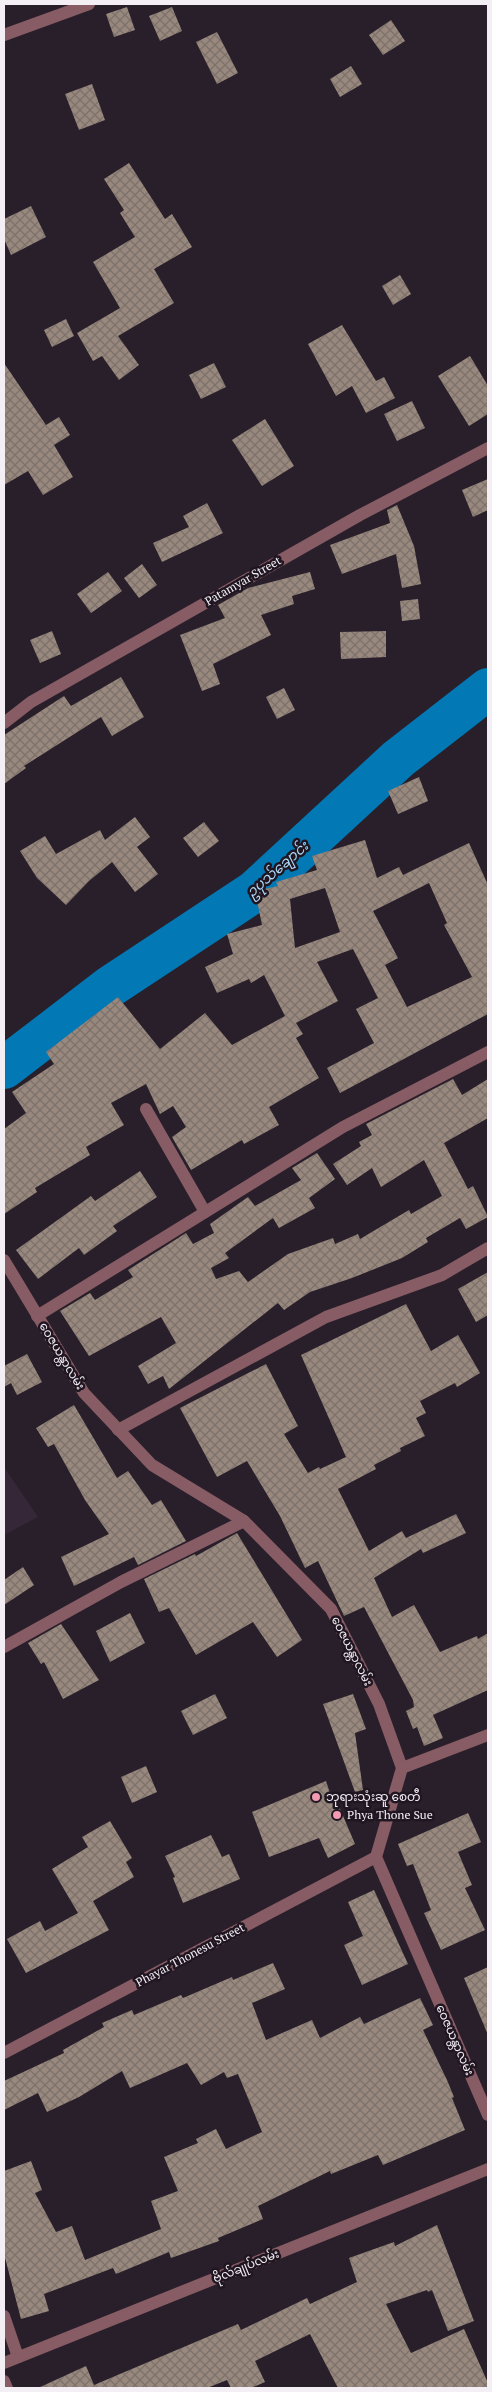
<svg xmlns="http://www.w3.org/2000/svg" width="492" height="2392" viewBox="0 0 492 2392" font-family="'PT Serif','Noto Sans Myanmar',serif">
	<style>
		.built { fill: #352737 }
		.lines { fill: none; stroke-linecap: round; stroke-linejoin: round }
		.river { stroke: #0278b4; stroke-width: 42 }
		.building { fill: url(#building-cross-hatch); fill-rule: evenodd }
		.street { stroke: #875c64; stroke-width: 12 }
		.poi-dot { fill: #f19ab1; stroke: #1f1621; stroke-width: 2 }
		.labels { text-anchor: middle; stroke-width: 5; stroke-linejoin: round; paint-order: stroke }
		.street-label { font-size: 12px; fill: #f4eef5; stroke: #1f1621 }
		.poi-label { font-size: 12px; fill: #f4eef5; stroke: #1f1621; text-anchor: start }
		.water-label { font-size: 14px; font-style: italic; fill: #afdafa; stroke: #1f1621 }
	</style>
	<defs>
		<pattern id="building-cross-hatch" width="8" height="8" patternUnits="userSpaceOnUse" patternTransform="scale(1.25)"><rect width="8" height="8" fill="#98887d"/><path d="M0 0l8 8M0 8l8-8" fill="none" stroke="#7c716b"/></pattern>
	</defs>
	<rect width="100%" height="100%" fill="#291f2a"/>
	<path class="built" d="M4,1467l34,50 -34,18z"/>
	<g class="lines">
		<path class="river" d="M4,1068l107,-82 144,-95 143,-132 90,-70"/>
	</g>
	<g class="building">
		<path d="M127,7l8,23 -21,7 -8,-23z"/>
		<path d="M172,7l10,24 -22,10 -11,-25z"/>
		<path d="M391,20l14,21 -22,14 -14,-20z"/>
		<path d="M217,32l21,41 -21,11 -21,-42z"/>
		<path d="M351,66l11,18 -22,13 -10,-18z"/>
		<path d="M92,84l13,36 -26,10 -14,-36z"/>
		<path d="M129,163l36,56 7,-5 20,33 -38,22 20,34 -56,33 21,29 -20,15 -17,-24 -9,5 -16,-28 43,-25 -27,-46 42,-25 -15,-24 4,-3 -20,-31z"/>
		<path d="M31,206l15,31 -35,18 -7,-16v-20z"/>
		<path d="M400,275l11,19 -18,11 -11,-19z"/>
		<path d="M66,319l8,17 -22,11 -8,-17z"/>
		<path d="M342,325l34,56 8,-4 11,21 -29,15 -14,-27 -16,10 -28,-52z"/>
		<path d="M470,356l18,30v28l-19,12 -31,-50z"/>
		<path d="M4,363l42,62 13,-8 11,18 -16,10 19,32 -30,18 -15,-24 -24,14z"/>
		<path d="M214,363l12,24 -25,12 -12,-24z"/>
		<path d="M412,401l13,27 -28,13 -13,-27z"/>
		<path d="M265,419l29,47 -32,20 -30,-46z"/>
		<path d="M488,479v31l-15,7 -11,-27z"/>
		<path d="M207,503l16,30 -61,29 -9,-19 36,-16 -6,-11z"/>
		<path d="M397,505l17,41 7,38 -19,4 -6,-34 -54,20 -12,-29 60,-22 -3,-13z"/>
		<path d="M142,564l15,21 -18,13 -15,-20z"/>
		<path d="M108,572l14,19 -31,22 -14,-19z"/>
		<path d="M310,572l5,17 -23,7 2,8 -33,11 10,20 -58,29 7,20 -18,7 -22,-56 45,-17 -7,-13 30,-17z"/>
		<path d="M418,599l2,20 -18,2 -2,-20z"/>
		<path d="M52,631l9,23 -21,9 -10,-23z"/>
		<path d="M386,631v26l-45,2 -1,-27z"/>
		<path d="M121,677l23,40 -32,19 -11,-19 -77,49 2,2 -22,16v-49l60,-39 7,10z"/>
		<path d="M284,688l11,22 -18,9 -11,-22z"/>
		<path d="M419,777l9,24 -30,13 -10,-23z"/>
		<path d="M135,817l15,20 -13,10 21,27 -23,18 -23,-30 -23,19 -23,24 -29,-27 -17,-27 25,-15 11,18 44,-24 5,10z"/>
		<path d="M204,822l15,19 -21,16 -15,-19z"/>
		<path d="M365,840l12,38 22,-11 4,8 66,-32 19,42v129l-148,79 -13,-25 47,-25 -18,-34 22,-11 -25,-49 -36,13 21,39 -42,22 7,11 -7,4 23,40 -50,29 10,18 -35,19 -2,-4 -51,30 -19,-33 14,-10 -13,-21 -13,8 -14,-30 -35,19 13,22 -38,22 4,8 -55,33 2,4 -33,22v-85l22,-16 -14,-21 42,-28 -8,-12 72,-55 42,52 45,-36 27,32 53,-29 -21,-41 -13,8 -2,-4 -32,14 -12,-26 28,-13 -6,-20 35,-9 -7,-34 23,-5 -2,-4 41,-12 -5,-14zM429,883l18,40 -3,2 28,52 -65,30 -22,-42 13,-7 -25,-47zM325,888l15,44 -45,16 -5,-49z"/>
		<path d="M453,1079l9,16 26,-16v39l-44,25 24,46 5,-3 15,31 -22,12 -6,-11 -34,20 2,4 -26,16 -50,20 -42,14 -26,18 -6,-7 -109,86 -6,-13 -15,8 -10,-18 38,-23 -15,-26 -72,39 -29,-45 30,-18 5,7 38,-23 -5,-7 58,-37 7,11 21,-11 -4,-9 38,-27 7,9 46,-26 -9,-12 25,-15 18,26 -26,19 6,10 -36,20 -6,-10 -48,35 4,5 -18,10 5,11 23,-8 9,11 40,-28 45,-16 2,6 23,-10 2,5 49,-29 2,4 31,-18 -18,-36 -43,27 -9,-19 -25,17 -14,-21 28,-18 -2,-4 13,-7 -6,-11z"/>
		<path d="M140,1171l17,26 -44,29 4,5 -33,24 -5,-7 -41,31 -22,-29 75,-54 4,5z"/>
		<path d="M488,1272v43l-12,7 -18,-33z"/>
		<path d="M406,1304l25,47 27,-16 22,38 -23,14 -2,-4 -35,18 6,12 -10,5 9,18 -25,12 1,3 -27,14 2,4 -38,20 31,62 33,-20 4,7 50,-24 10,19 -43,20 -2,-4 -47,29 18,39 22,-12 26,47 37,-16 1,3 10,-6v57l-55,25 10,23 -19,8 -7,-19 -4,2 -7,-18 8,-4 -1,-7 -49,-93 -20,9 -26,-55 -13,7 -25,-52 -33,-55 -30,16 -37,-69 86,-44 32,62 -14,8 24,39 11,-6 1,2 26,-12 -45,-102z"/>
		<path d="M27,1354l15,28 -25,13 -6,-12 -7,4v-21z"/>
		<path d="M74,1405l43,73 11,-7 24,34 9,-5 25,41 -48,24 -4,-8 -60,29 -13,-29 48,-23 -24,-34 -31,-56 -6,3 -12,-19z"/>
		<path d="M237,1533l65,107 -25,17 -24,-35 -57,33 -27,-47 -10,4 -15,-33 51,-25 1,2z"/>
		<path d="M23,1567l11,18 -30,20v-25z"/>
		<path d="M130,1613l15,30 -35,19 -14,-31z"/>
		<path d="M61,1624l38,56 -36,19 -19,-37 -3,2 -13,-21z"/>
		<path d="M215,1694l12,24 -34,17 -12,-24z"/>
		<path d="M353,1694l13,35 -11,4 8,57 -8,2 -32,-88z"/>
		<path d="M146,1766l11,26 -25,11 -11,-26z"/>
		<path d="M326,1781l8,24 4,-1 17,40 -27,14 -9,-20 -50,19 -17,-45z"/>
		<path d="M468,1813l13,29 -23,10 14,33 -7,3 20,42 -44,20 -17,-37 7,-3 -18,-46 -6,2 -9,-22z"/>
		<path d="M110,1821l22,37 -6,4 8,15 -41,24 16,29 -83,43 -19,-34 33,-18 5,10 33,-18 -26,-44 36,-22 -6,-10z"/>
		<path d="M211,1835l11,22 7,-3 11,25 -57,24 -10,-25 2,-1 -10,-21z"/>
		<path d="M374,1890l34,74 -46,21 -18,-40 19,-9 -15,-34z"/>
		<path d="M273,1963l12,26 -33,14 14,37 46,-20 8,18 40,-21 4,7 56,-26 13,27 -10,5 24,50 7,17 -2,1 13,32 -82,35 -5,-10 -47,19 -1,-3 -72,35 5,13 -45,19 1,3 -48,17 -2,-6 -53,22 -3,-6 -69,26 5,17 -28,8 -17,-65v-83l27,-10 11,29 -7,3 21,39 16,-6 13,34 76,-31 -10,-28 27,-10 -14,-34 34,-14 -2,-4 20,-10 10,20 36,-17 -24,-58 -11,4 -3,-6 -23,13 -14,-22 -57,25 -8,-17 -43,26 -32,15 -9,-19 -34,17v-29l60,-28 -1,-3 41,-23 -2,-4 30,-13 2,5 47,-20 2,3 49,-21 1,3z"/>
		<path d="M488,1967v68l-24,-57z"/>
		<path d="M437,2225l37,96 -26,10 -16,-41 -4,2 -1,-2 -41,14 25,49 53,-24 24,54v5h-150l-28,-54 -55,27 10,21 -14,6h-20l-4,-8 -20,8h-169l48,-22 8,19 144,-61 3,6 66,-32 3,6 47,-22 -8,-24 45,-16 1,4z"/>
	</g>
	<g class="lines">
		<g class="street">
			<path d="M4,35l85,-31"/>
			<path d="M4,723l27,-21 329,-187 128,-67"/>
			<path d="M146,1109l59,103"/>
			<path d="M4,1260l80,133 68,72 92,56 87,88 48,95 23,64 -26,89 112,258"/>
			<path d="M37,1316l306,-189 145,-75"/>
			<path d="M118,1430l208,-113 116,-42 46,-27"/>
			<path d="M4,1647l117,-65 123,-61"/>
			<path d="M402,1768l86,-33"/>
			<path d="M4,2053l372,-196"/>
			<path d="M4,2316l14,41"/>
			<path d="M4,2363l484,-194"/>
			<path d="M4,2381l3,7"/>
		</g>
	</g>
	<g class="poi-dot">
		<circle cx="316" cy="1797" r="5"/>
		<circle cx="337" cy="1815" r="5"/>
	</g>
	<g class="labels">
		<g class="street-label">
			<text transform="translate(243 581) rotate(-30)" y="4">Patamyar Street</text>
			<text transform="translate(62 1356) rotate(59)" y="4">ဝေဇယန္တာလမ်း</text>
			<text transform="translate(352 1651) rotate(63)" y="4">ဝေဇယန္တာလမ်း</text>
			<text transform="translate(190 1955) rotate(-28)" y="4">Phayar Thonesu Street</text>
			<text transform="translate(455 2040) rotate(66)" y="4">ဝေဇယန္တာလမ်း</text>
			<text transform="translate(246 2266) rotate(-22)" y="4">ဗိုလ်ချုပ်လမ်း</text>
		</g>
		<g class="poi-label">
			<text x="326" y="1801">ဘုရားသုံးဆူ စေတီ</text>
			<text x="347" y="1819">Phya Thone Sue</text>
		</g>
		<g class="water-label">
			<text transform="translate(277 869) rotate(-41)" y="5">ဥပုသ်ချောင်း</text>
		</g>
	</g>
	<rect width="492" height="2392" fill="none" stroke="#f4eef5" stroke-width="10"/>
</svg>
